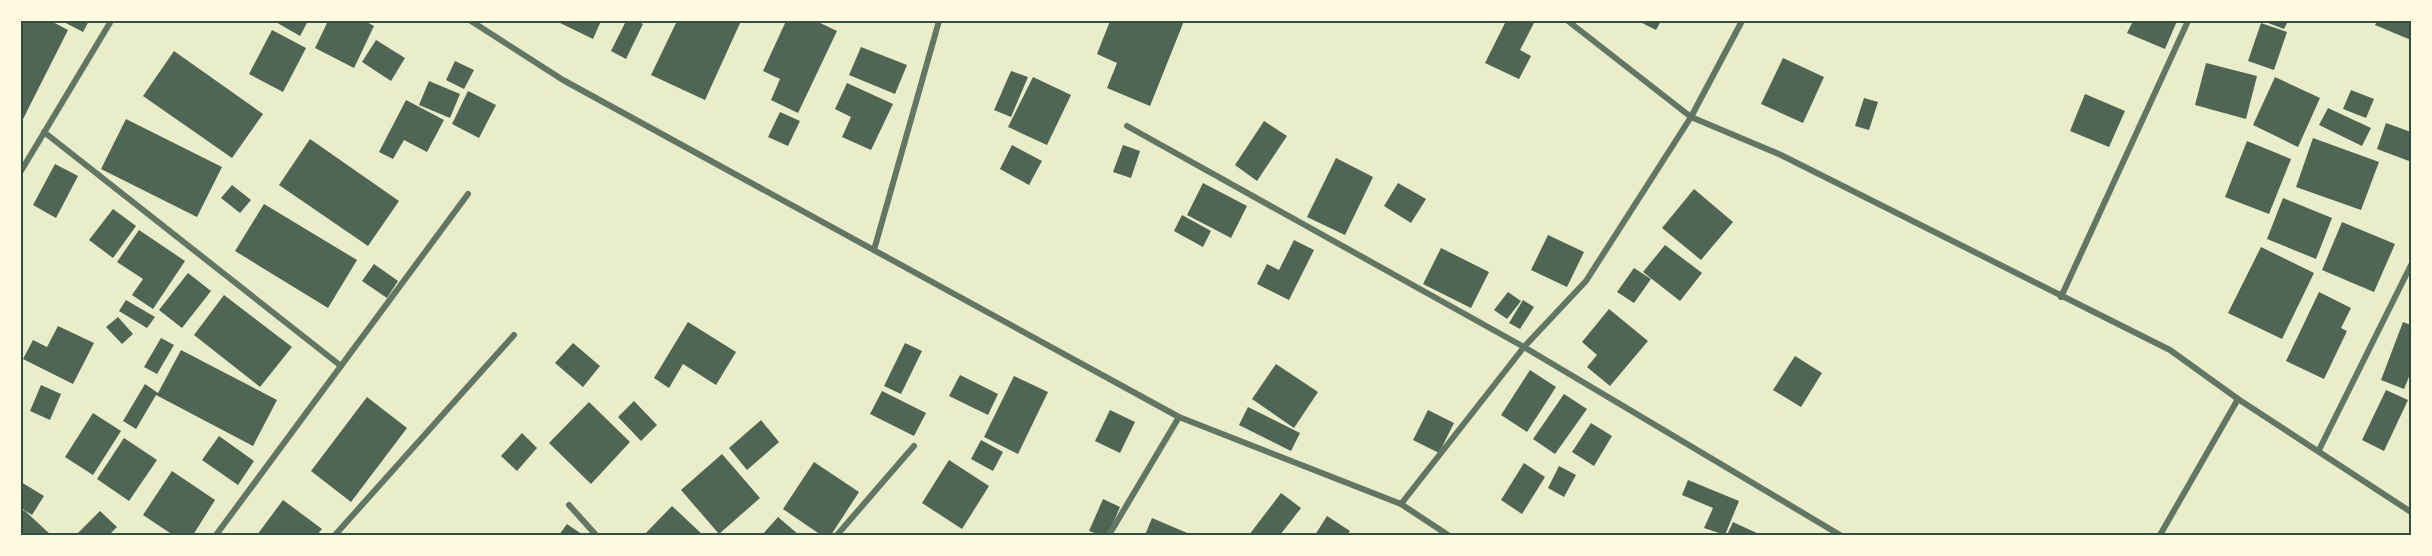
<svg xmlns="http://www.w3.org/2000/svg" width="2432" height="556" viewBox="0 0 2432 556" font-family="'IBM Plex Sans',sans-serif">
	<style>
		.building { fill: #4f6655 }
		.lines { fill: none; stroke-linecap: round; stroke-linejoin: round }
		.minor { stroke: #617663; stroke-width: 6 }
		.neatline { fill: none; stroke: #344e41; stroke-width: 2 }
	</style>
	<rect width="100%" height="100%" fill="#e9edc9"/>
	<g class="building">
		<path d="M21,21h30l17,9 -47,93z"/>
		<path d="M62,21h27l-6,11z"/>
		<path d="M274,21h34l-8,15z"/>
		<path d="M328,21h37l9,5 -20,42 -39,-20z"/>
		<path d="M556,21h45l-8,18z"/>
		<path d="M626,21h11l6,3 -17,35 -15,-8z"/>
		<path d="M677,21h64l-36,79 -54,-25z"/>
		<path d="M786,21h30l21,10 -39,82 -27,-13 9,-21 -17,-8z"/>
		<path d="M1110,21h74l-34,85 -43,-18 10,-25 -20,-9z"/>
		<path d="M1506,21h29l-15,29 11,6 -12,23 -34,-16z"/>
		<path d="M1638,21h23l-5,9z"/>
		<path d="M2133,21h44l-12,28 -38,-16z"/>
		<path d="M2263,21h25l-4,8z"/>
		<path d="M2377,21h34v19l-36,-15z"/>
		<path d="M2261,23l26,9 -13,38 -26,-9z"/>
		<path d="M272,30l34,18 -23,44 -34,-18z"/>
		<path d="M376,40l29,18 -14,23 -29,-19z"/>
		<path d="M861,47l46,18 -12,29 -46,-19z"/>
		<path d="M174,51l89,63 -31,44 -89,-62z"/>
		<path d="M1783,58l41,19 -21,46 -42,-19z"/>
		<path d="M455,61l19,9 -10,19 -18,-9z"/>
		<path d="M2206,63l51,13 -11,43 -51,-14z"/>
		<path d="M1011,71l17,6 -17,40 -17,-7z"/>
		<path d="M1033,77l38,18 -24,50 -39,-18z"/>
		<path d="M2275,77l45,21 -22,49 -45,-22z"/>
		<path d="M429,81l31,13 -10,24 -31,-13z"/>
		<path d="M847,83l46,21 -22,46 -29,-13 9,-20 -16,-8z"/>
		<path d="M2351,90l23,9 -8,19 -23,-9z"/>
		<path d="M468,91l28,14 -17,33 -27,-14z"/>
		<path d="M2085,94l40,17 -16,36 -39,-16z"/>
		<path d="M1864,98l14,4 -9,28 -14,-4z"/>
		<path d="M406,100l38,20 -17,32 -23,-12 -11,19 -14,-7z"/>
		<path d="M2328,108l43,20 -9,18 -43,-21z"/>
		<path d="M780,112l20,9 -12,25 -20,-9z"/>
		<path d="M126,119l96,48 -25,50 -96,-48z"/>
		<path d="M1264,121l23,15 -30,45 -22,-16z"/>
		<path d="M2386,123l25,9 -2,29 -32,-12z"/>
		<path d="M2313,138l66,24 -18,48 -65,-23z"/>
		<path d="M310,139l89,62 -31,45 -89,-61z"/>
		<path d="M2247,141l44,18 -22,55 -44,-17z"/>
		<path d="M1012,145l30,16 -13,24 -29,-16z"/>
		<path d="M1123,145l17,6 -9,27 -18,-6z"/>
		<path d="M1336,158l37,19 -28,58 -38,-18z"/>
		<path d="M55,164l23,12 -22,42 -23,-13z"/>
		<path d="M1203,183l44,23 -16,32 -44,-23z"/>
		<path d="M1398,183l28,16 -15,24 -27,-17z"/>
		<path d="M232,185l19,15 -11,13 -19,-15z"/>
		<path d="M1694,189l39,33 -32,38 -39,-32z"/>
		<path d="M2283,198l49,20 -16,41 -49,-20z"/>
		<path d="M264,204l93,56 -29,48 -93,-57z"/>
		<path d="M113,209l23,17 -23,32 -24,-18z"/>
		<path d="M1182,215l29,16 -8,16 -29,-16z"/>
		<path d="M2342,222l53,22 -21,48 -52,-22z"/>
		<path d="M139,230l46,31 -32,48 -21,-14 11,-16 -26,-17z"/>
		<path d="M1548,235l36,17 -17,35 -36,-17z"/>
		<path d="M1294,240l20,10 -25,50 -32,-16 10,-20 12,6z"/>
		<path d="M1665,245l37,28 -22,28 -37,-29z"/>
		<path d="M2261,247l53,26 -32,66 -54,-26z"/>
		<path d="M1441,248l48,24 -18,36 -48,-24z"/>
		<path d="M374,264l24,17 -11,17 -25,-17z"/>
		<path d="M1634,268l17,11 -17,24 -17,-11z"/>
		<path d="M188,273l23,18 -29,37 -23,-18z"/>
		<path d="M1508,292l13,9 -14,18 -13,-9z"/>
		<path d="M2319,292l32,16 -10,20 6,3 -23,48 -38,-18z"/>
		<path d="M224,295l68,52 -32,40 -66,-52z"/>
		<path d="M126,300l29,17 -8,11 -28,-17z"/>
		<path d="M1523,300l11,7 -14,22 -11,-6z"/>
		<path d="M1609,309l39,32 -38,45 -23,-19 10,-12 -15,-13z"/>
		<path d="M118,317l15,17 -11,10 -16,-17z"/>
		<path d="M688,322l48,30 -20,33 -33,-21 -14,24 -15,-10z"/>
		<path d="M2403,322l8,3v47l-7,17 -23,-9z"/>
		<path d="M58,326l36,17 -21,41 -50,-25 10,-19 14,7z"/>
		<path d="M161,338l13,7 -17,29 -13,-7z"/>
		<path d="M573,343l27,23 -17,21 -28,-24z"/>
		<path d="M905,343l17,8 -21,43 -17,-8z"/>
		<path d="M181,350l96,50 -24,46 -97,-51 -20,34 -13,-8 22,-37 13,9z"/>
		<path d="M1795,356l27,17 -21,34 -28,-17z"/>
		<path d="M1276,364l42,28 -24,36 -42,-29z"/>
		<path d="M1530,370l26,17 -29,45 -26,-17z"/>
		<path d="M960,375l38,19 -10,21 -39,-19z"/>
		<path d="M1014,376l34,16 -30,62 -34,-17z"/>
		<path d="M41,385l20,9 -11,26 -20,-9z"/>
		<path d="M2386,390l22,10 -24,51 -22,-11z"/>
		<path d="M882,391l44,22 -12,23 -44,-22z"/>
		<path d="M1564,394l23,15 -32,45 -22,-15z"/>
		<path d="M367,397l40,31 -56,74 -40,-31z"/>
		<path d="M634,401l23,24 -16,16 -23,-24z"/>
		<path d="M589,402l41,40 -39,42 -42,-41z"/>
		<path d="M1248,407l52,26 -9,18 -52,-26z"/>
		<path d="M1110,410l25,12 -15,31 -25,-12z"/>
		<path d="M1428,410l26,13 -15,30 -26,-13z"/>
		<path d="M93,413l28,18 -28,44 -28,-18z"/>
		<path d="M761,420l18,22 -32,28 -18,-22z"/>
		<path d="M1591,423l21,13 -18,30 -22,-14z"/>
		<path d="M522,433l15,15 -20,23 -16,-15z"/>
		<path d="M219,436l35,25 -16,24 -36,-25z"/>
		<path d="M124,438l33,22 -28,41 -32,-22z"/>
		<path d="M981,440l22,12 -10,19 -22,-12z"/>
		<path d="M722,454l38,44 -41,36 -38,-44z"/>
		<path d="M949,460l40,26 -27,43 -40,-26z"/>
		<path d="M814,462l45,30 -28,43h-10l-38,-26z"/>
		<path d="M1524,463l21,14 -23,37 -21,-14z"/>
		<path d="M1559,466l17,9 -12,22 -16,-9z"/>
		<path d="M172,471l43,29 -22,35h-20l-30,-20z"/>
		<path d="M1688,480l51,21 -14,34 -21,-7 9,-20 -31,-13z"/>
		<path d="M21,482l23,14 -12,19 -11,-7z"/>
		<path d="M1281,493l20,15 -21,27h-31z"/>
		<path d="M1103,499l17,8 -12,28h-8l-11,-4z"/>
		<path d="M283,500l39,29 -5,6h-60z"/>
		<path d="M672,506l31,29h-59z"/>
		<path d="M24,510l27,25h-30v-21z"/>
		<path d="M100,511l17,16 -8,8h-33z"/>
		<path d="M1327,516l23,15 -3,4h-32z"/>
		<path d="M778,517l21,18h-37z"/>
		<path d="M1152,518l40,17h-47z"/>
		<path d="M1733,522l28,13h-34z"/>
		<path d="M567,524l16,11h-24z"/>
	</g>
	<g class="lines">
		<g class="minor">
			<path d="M471,21l92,59 616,337 222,87 47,31"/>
			<path d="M1568,21l123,96 90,38 389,195 68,49 173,113"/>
			<path d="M1127,126l397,221 316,188"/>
			<path d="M44,132l297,234"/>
			<path d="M21,171l90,-150"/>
			<path d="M874,250l65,-229"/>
			<path d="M2061,297l127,-276"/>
			<path d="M2319,450l92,-185"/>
			<path d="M1401,504l123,-157 62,-66 105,-164 51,-96"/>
			<path d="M569,505l27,30"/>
			<path d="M216,535l252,-341"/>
			<path d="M335,535l179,-200"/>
			<path d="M837,535l77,-89"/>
			<path d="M1109,535l70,-118"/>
			<path d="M2160,535l78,-136"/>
		</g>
	</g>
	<rect width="2432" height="556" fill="none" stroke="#fefae0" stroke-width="45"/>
	<rect x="22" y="22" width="2388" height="512" class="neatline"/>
</svg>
